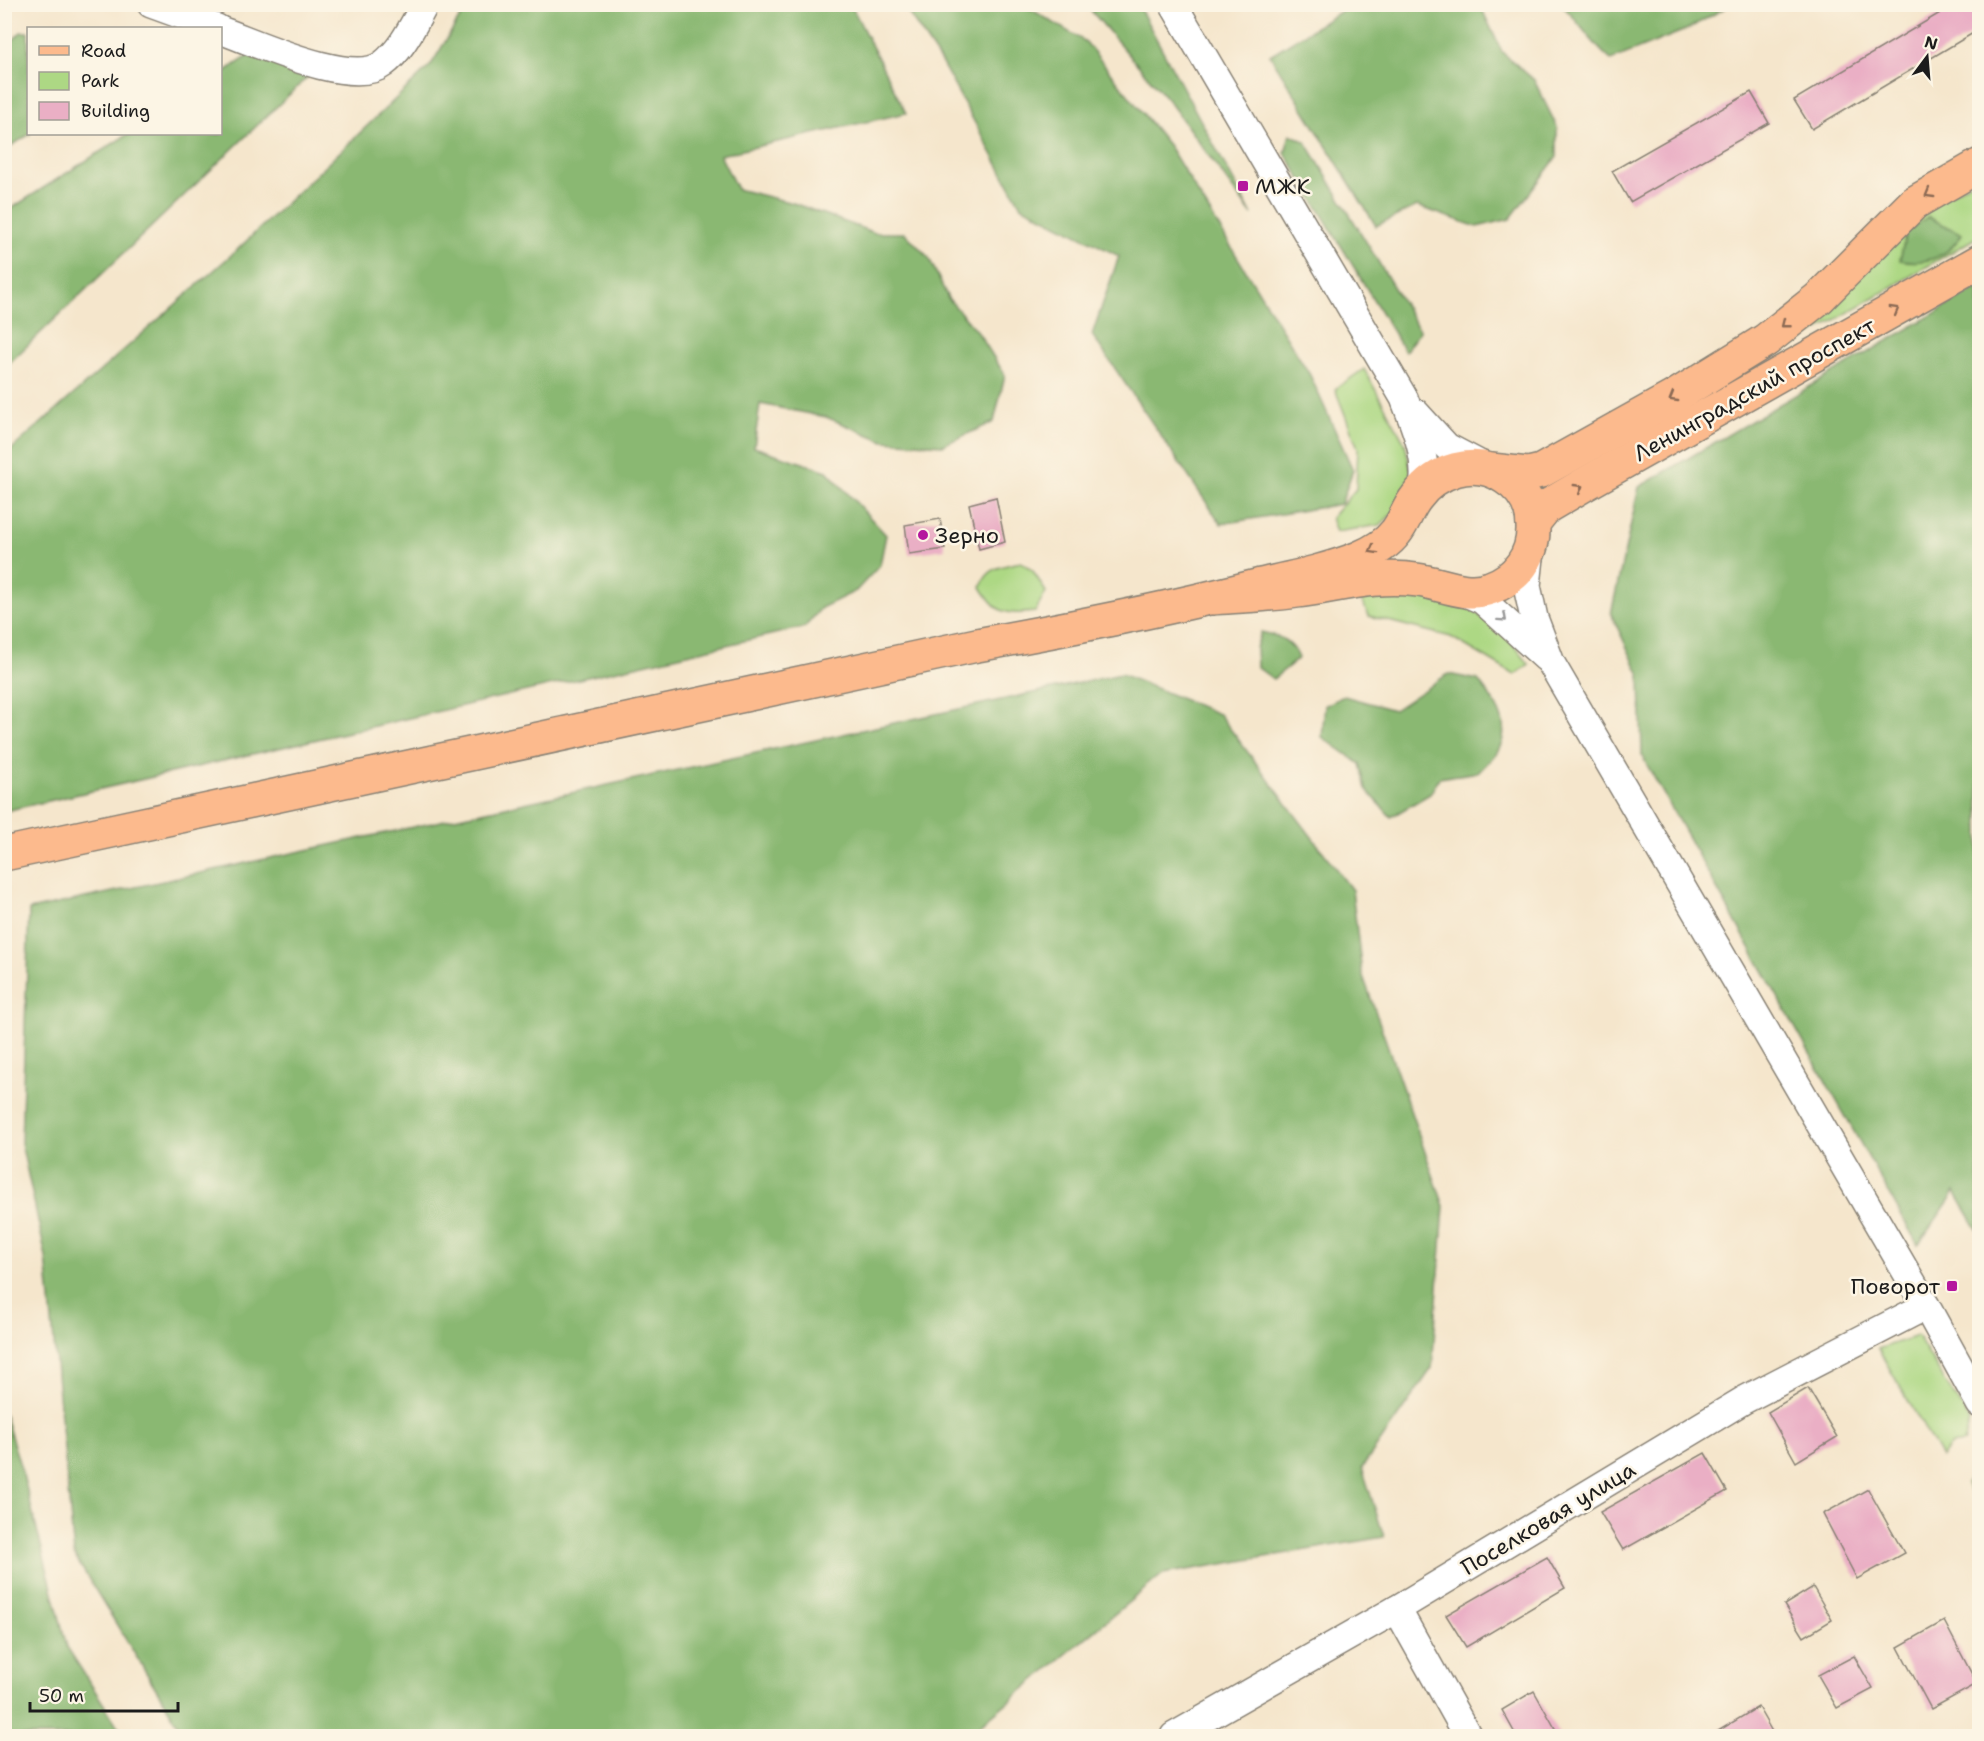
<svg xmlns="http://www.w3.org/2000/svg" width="1984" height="1741" viewBox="0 0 1984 1741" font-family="'Shantell Sans',sans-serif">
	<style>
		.green { fill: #add884; stroke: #647a50; stroke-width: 1.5 }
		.forest { fill: #8ab872; stroke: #536a47; stroke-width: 1.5 }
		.building { fill: #eaafc5 }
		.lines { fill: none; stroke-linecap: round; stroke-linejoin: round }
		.minor-casing { stroke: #888174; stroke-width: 30 }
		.major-casing { stroke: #888174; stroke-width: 36 }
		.minor { stroke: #fff; stroke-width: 27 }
		.major { stroke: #fcba8d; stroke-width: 33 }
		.oneway { stroke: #8c6b54 }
		.oneway2 { stroke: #999 }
		.poi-dot { fill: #b5179e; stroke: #fcf5e5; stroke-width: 2 }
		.labels { text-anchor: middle; stroke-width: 5; stroke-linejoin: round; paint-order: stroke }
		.poi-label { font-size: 22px; fill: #1c1c1c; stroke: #fcf5e5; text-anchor: start }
		.street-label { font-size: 22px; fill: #1c1c1c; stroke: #fcf5e5 }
	</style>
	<rect width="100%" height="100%" fill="#fcf5e5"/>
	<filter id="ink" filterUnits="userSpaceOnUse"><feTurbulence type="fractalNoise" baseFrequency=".0167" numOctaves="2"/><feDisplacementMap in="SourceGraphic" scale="12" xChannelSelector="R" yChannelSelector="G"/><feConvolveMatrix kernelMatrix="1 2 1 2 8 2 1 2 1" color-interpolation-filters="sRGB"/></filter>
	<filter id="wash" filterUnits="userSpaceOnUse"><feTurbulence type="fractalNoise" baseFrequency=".008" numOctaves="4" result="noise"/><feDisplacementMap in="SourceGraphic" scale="24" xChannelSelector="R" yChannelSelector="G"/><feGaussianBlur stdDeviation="1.35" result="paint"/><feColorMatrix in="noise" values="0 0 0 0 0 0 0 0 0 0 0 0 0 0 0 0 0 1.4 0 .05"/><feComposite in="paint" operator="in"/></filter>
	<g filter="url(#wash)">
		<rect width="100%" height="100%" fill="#f5e6cc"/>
		<g class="green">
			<path d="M1979,177v59l-224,131 158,-151z"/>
			<path d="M1364,369l41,74 7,33 -9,28 -23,21 -44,7 -5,-14 25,-29 2,-41 -23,-59z"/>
			<path d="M1021,562l12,9 13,21 -11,20c-30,3 -38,2 -54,-25 6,-20 22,-21 40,-25z"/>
			<path d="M1389,589l74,15 40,27 26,33 -14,11 -64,-38 -82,-21 -10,-20z"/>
			<path d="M1917,1336l53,85 -6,22 -14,2 -9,12 -63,-108z"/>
			<path d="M1979,1453v55l-13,-24z"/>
		</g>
		<g class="forest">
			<path d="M468,4l383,1 55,108 -186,42 17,34 56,14 82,30h30l24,25 19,40 31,36 26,41 -11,47 -51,23 -59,-4 -58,-24 -66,-13 -6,43 73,24 59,64 -6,30 -24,26 -35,17 -16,19 -800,184v-356l233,-206 193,-184z"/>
			<path d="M1353,4l127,1 22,47 32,28 23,47v30l-47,62 -33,8 -60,-21 -41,20 -106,-171z"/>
			<path d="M903,5h121l62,37 83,104 141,229 43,95 -12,34 -120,20 -129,-189 27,-79 -98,-50 -80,-144z"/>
			<path d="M1086,5h52l114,210 -84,-115z"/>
			<path d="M1562,5h168l-42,24 -77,31c-20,-17 -31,-37 -49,-55z"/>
			<path d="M21,32h7l2,102 -25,16v-102z"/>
			<path d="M259,49l56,21 -310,297 -1,-154 124,-79h92l1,-60z"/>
			<path d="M1290,134l16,8 114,189 -15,21 -120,-199z"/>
			<path d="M1928,217l34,17c-14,23 -36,31 -62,26l6,-28z"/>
			<path d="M1979,287v945l-24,-40 -37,53 -276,-489 -2,-81 -29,-61 28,-127z"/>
			<path d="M1261,632c19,4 30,8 38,26l-26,21 -16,-12 -1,-19z"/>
			<path d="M1121,674l98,40 133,176 10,83 82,233 -12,162 -70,100 22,69 -221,37 -196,162h-782l-111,-181 -28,-298 -25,-114 8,-233z"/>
			<path d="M1448,674l30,6c14,18 34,42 22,67 -4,9 -14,17 -21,25l-40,6 -9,16 -39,23 -25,-28 -6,-25 -38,-27 3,-32 19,-9 50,14z"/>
			<path d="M4,1413l19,62 44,172 57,89h-119z"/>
		</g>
		<g id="blocks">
			<g class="building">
				<path d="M1955,4h25v25l-168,100 -18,-29z"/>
				<path d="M1751,92l18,31 -139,79 -18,-31z"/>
				<path d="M996,497l9,45 -26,7 -10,-45z"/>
				<path d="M940,519l5,30 -36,5 -4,-29z"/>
				<path d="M1808,1388l29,49 -41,25 -28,-50z"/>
				<path d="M1705,1453l22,38 -104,59 -23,-38z"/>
				<path d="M1868,1489l36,64 -47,26 -34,-65z"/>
				<path d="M1547,1557l18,31 -99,59 -20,-32z"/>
				<path d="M1813,1587l19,33 -28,17 -20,-32z"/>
				<path d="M1944,1621l33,63 -46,25 -33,-62z"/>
				<path d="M1854,1656l19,33 -36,19 -19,-33z"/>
				<path d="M1534,1691l26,46h-43l-15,-27z"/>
				<path d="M1758,1707l17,30h-67z"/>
			</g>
		</g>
	</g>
	<g filter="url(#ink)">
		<use href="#blocks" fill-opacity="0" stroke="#888174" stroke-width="1.5"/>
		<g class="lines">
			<defs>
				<g id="minor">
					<path d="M151,4l66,24"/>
					<path d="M1173,4l231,394c12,32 24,58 19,92"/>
					<path d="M220,30c35,12 132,58 163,34 19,-14 30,-39 42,-60"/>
					<path d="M1416,413l31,34 42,22"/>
					<path d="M1531,548l-4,38 7,32 17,45 375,643 54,98"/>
					<path d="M1456,589l26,11 64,58"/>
					<path d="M1397,1609l71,127"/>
					<path d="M1174,1736l223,-127 347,-209 182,-94"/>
				</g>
				<g id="major">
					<path d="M1491,470l37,4 13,-3 133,-74 92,-57 53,-42 95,-95 66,-38"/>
					<path d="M1533,523l13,-16 39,-23 395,-223"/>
					<path d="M4,854l973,-209c94,-17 188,-35 280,-59 34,-8 70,-15 102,-28 14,-6 28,-14 37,-26 8,-10 12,-24 20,-34 20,-28 58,-41 88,-21 18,11 29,29 29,50 1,28 -16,52 -43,61 -25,9 -49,-5 -73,-8 -42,-6 -79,6 -120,11 -28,4 -57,5 -85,7"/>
				</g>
			</defs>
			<use href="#minor" class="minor-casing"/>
			<use href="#major" class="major-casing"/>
			<use href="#minor" class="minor"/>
			<use href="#major" class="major"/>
		</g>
		<defs><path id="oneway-chevron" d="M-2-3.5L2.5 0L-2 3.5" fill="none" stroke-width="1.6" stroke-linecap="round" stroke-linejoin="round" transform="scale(1.5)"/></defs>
		<g class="oneway">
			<use href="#oneway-chevron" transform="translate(1929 194) rotate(150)"/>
			<use href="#oneway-chevron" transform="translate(1895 310) rotate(-30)"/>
			<use href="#oneway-chevron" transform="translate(1785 324) rotate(142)"/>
			<use href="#oneway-chevron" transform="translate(1673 398) rotate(150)"/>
			<use href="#oneway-chevron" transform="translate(1579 488) rotate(-31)"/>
			<use href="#oneway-chevron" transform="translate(1373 550) rotate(151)"/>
		</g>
		<use class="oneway2" href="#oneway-chevron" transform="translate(1503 618) rotate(42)"/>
	</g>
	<g class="poi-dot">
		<rect x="1237" y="180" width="12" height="12" rx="3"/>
		<circle cx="923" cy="535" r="6"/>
		<rect x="1946" y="1280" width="12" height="12" rx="3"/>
	</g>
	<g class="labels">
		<g class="poi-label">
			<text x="1255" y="194">МЖК</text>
			<text x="935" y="543">Зерно</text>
			<text x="1940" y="1294" text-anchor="end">Поворот</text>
		</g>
		<g class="street-label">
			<text transform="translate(1754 389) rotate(-29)" y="8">Ленинградский проспект</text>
			<text transform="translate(1548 1518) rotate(-31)" y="8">Поселковая улица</text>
		</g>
	</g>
	<rect width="1984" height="1741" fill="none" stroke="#fcf5e5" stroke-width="24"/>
	<rect x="27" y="27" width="195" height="108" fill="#fcf5e5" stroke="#a29e95" stroke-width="1.5"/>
	<rect x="39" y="46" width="30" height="9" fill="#fcba8d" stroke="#a29e95" stroke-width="1.5"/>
	<text x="81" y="57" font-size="18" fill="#1c1c1c">Road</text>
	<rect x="39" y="72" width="30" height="18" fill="#add884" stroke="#a29e95" stroke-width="1.5"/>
	<text x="81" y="87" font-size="18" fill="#1c1c1c">Park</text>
	<rect x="39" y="102" width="30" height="18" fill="#eaafc5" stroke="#a29e95" stroke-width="1.5"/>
	<text x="81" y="117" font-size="18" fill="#1c1c1c">Building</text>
	<g transform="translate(1927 57) rotate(16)" stroke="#fcf5e5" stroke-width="4.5" paint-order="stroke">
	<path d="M0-4.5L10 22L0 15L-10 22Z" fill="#1c1c1c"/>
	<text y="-9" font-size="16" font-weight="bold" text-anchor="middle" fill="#1c1c1c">N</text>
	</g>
	<path d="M30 1702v9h148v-9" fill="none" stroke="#1c1c1c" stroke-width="3"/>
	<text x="39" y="1702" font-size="18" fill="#1c1c1c" stroke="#fcf5e5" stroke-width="4.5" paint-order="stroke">50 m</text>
</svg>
